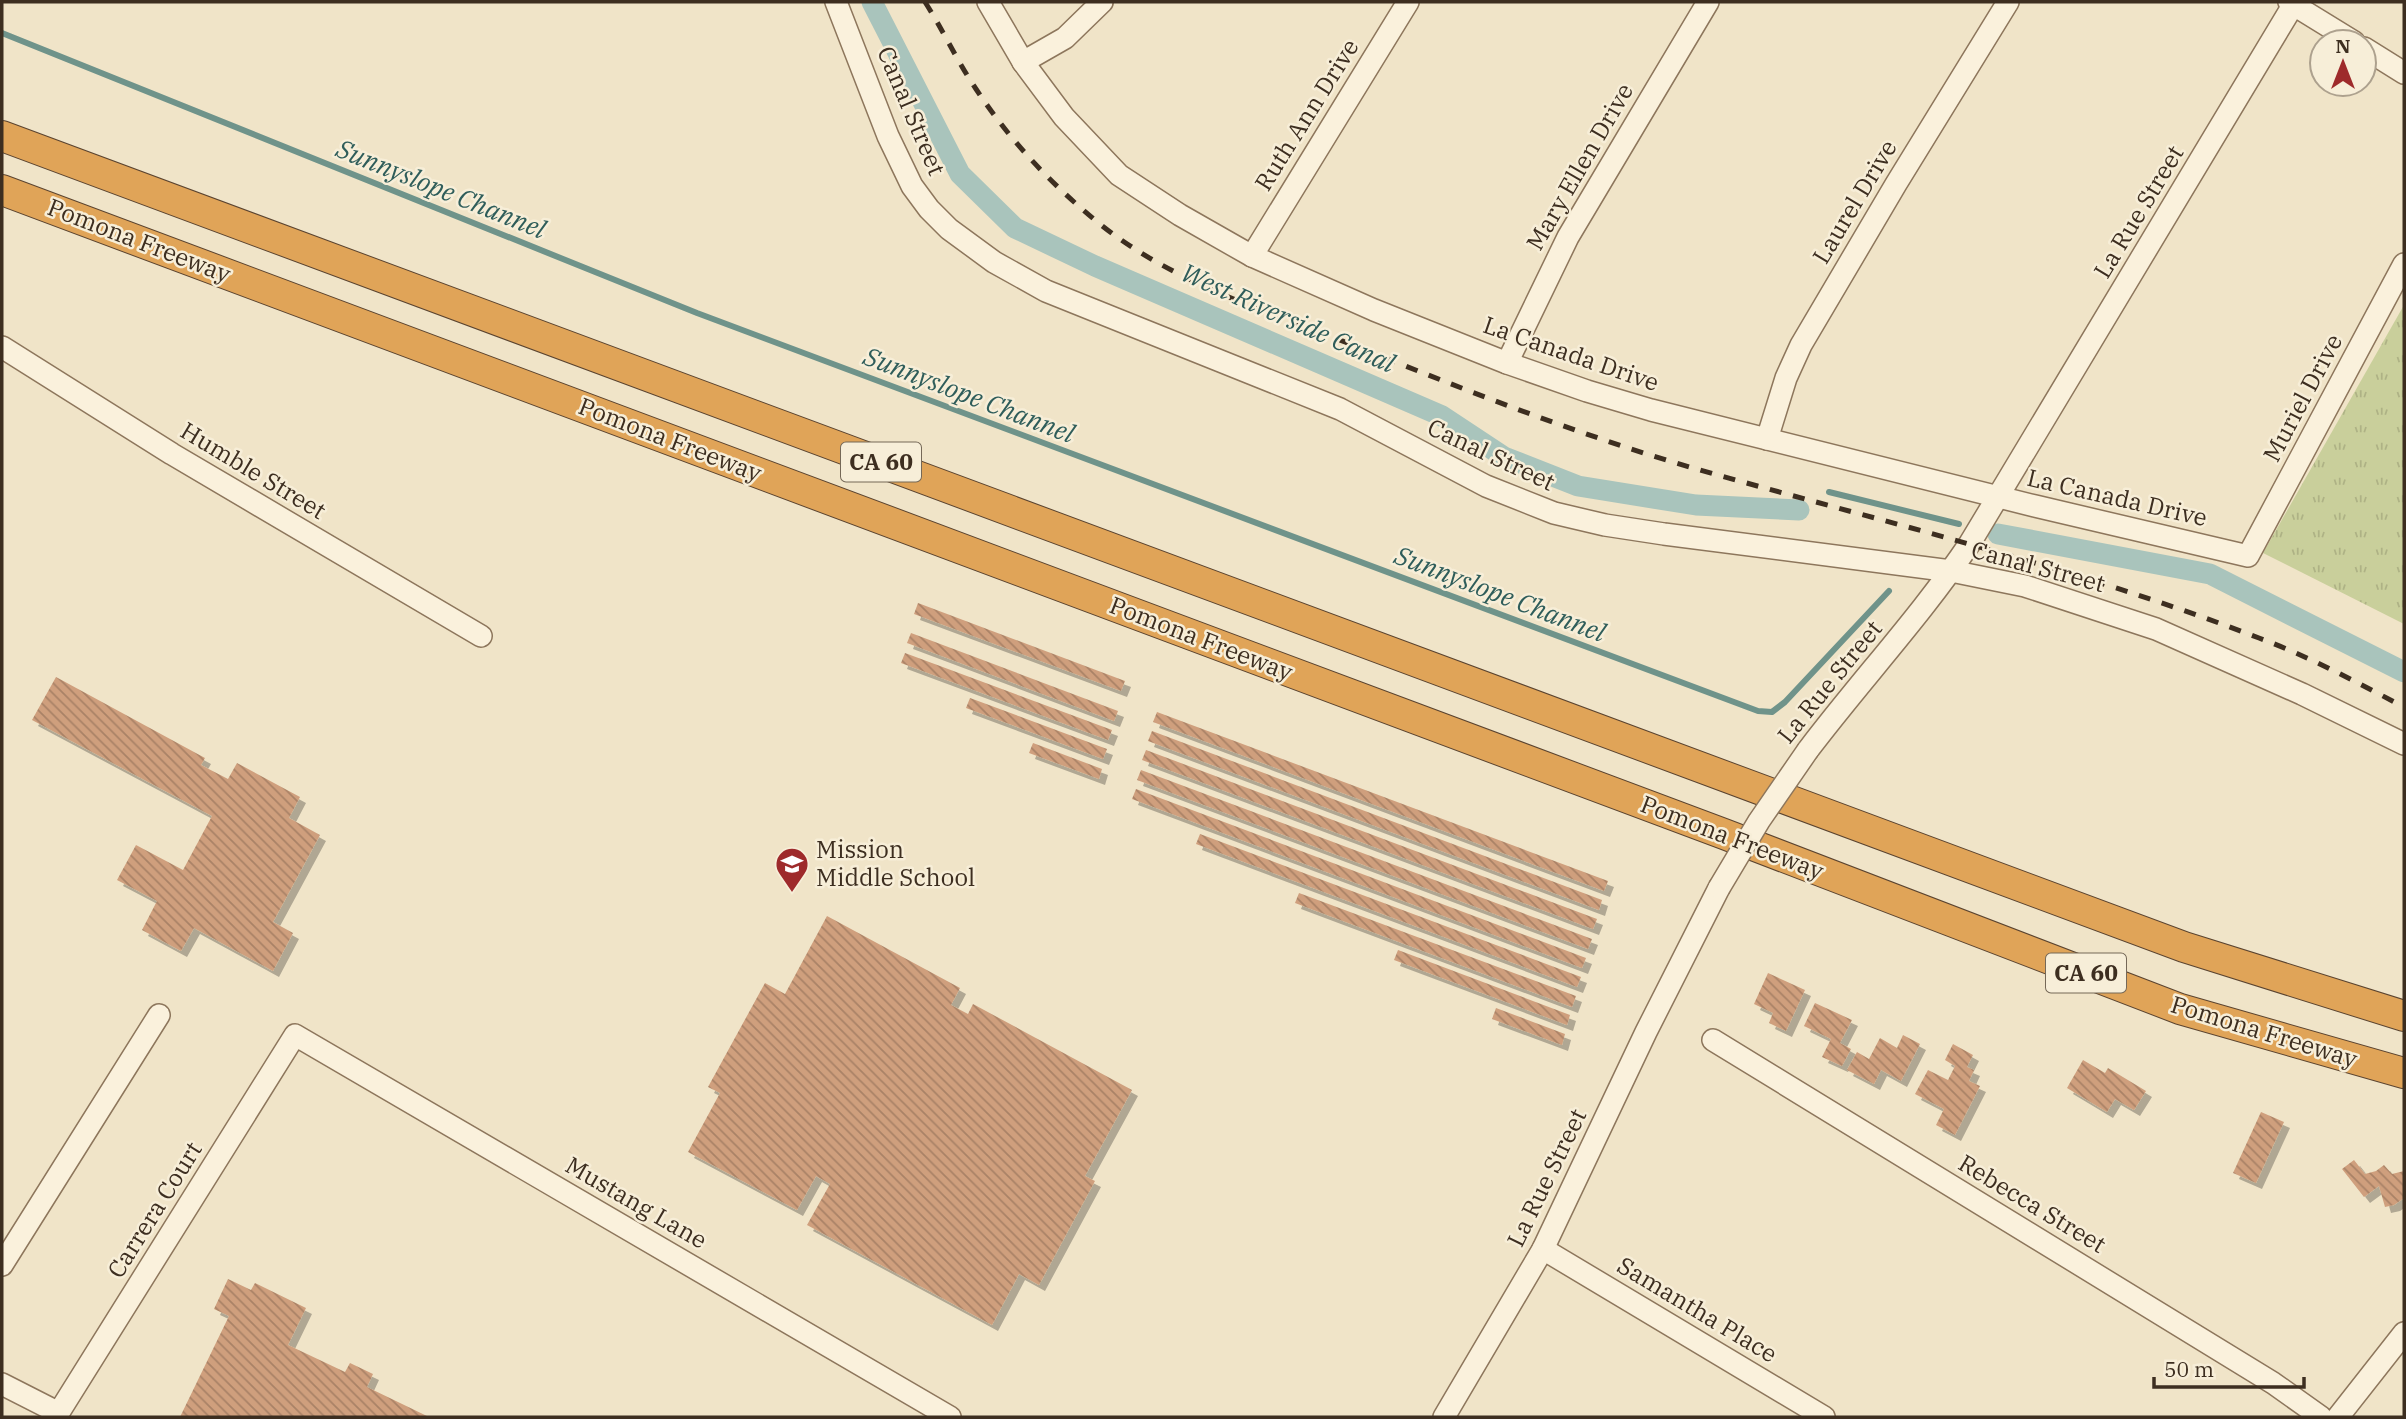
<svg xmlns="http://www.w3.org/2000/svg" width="2406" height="1419" viewBox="0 0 2406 1419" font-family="'IBM Plex Serif',serif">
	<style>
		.grass { fill: url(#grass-tufts) }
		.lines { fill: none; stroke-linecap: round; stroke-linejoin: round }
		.stream { stroke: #6f938a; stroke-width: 6 }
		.canal { stroke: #a9c4bc; stroke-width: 21 }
		.building { fill: url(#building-back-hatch); filter: url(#shadow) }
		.minor-casing { stroke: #8d765c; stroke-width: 24 }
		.highway-casing { stroke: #5b4430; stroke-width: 32 }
		.minor { stroke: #faf1dc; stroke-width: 21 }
		.highway { stroke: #e0a458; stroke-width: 30 }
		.rail { stroke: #3d2e20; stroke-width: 5; stroke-dasharray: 12 12; stroke-linecap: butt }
		.minor-bridge-casing { stroke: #8d765c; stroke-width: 24; stroke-linecap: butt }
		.minor-bridge { stroke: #faf1dc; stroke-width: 21 }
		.labels { text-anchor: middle; stroke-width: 5; stroke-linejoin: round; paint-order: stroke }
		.shield { fill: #f7eed8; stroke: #756857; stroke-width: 2 }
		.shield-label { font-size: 23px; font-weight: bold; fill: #3d2e20 }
		.street-label { font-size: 24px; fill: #3d2e20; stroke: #f7eed8 }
		.poi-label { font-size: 24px; fill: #3d2e20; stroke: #f7eed8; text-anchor: start }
		.water-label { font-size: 26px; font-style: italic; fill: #2f5d5a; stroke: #f7eed8 }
	</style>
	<defs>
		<pattern id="grass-tufts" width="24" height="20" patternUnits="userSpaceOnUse" patternTransform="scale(1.75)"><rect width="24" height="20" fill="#c9cf9b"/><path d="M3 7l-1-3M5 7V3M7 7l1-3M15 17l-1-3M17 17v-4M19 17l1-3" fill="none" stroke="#aeb285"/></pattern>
		<pattern id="building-back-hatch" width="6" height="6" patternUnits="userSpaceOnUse" patternTransform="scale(1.75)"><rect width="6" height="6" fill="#cf9f7d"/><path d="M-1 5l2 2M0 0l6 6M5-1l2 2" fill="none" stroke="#a98266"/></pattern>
		<filter id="shadow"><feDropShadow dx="6" dy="6" stdDeviation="0" flood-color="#0004"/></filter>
	</defs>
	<rect width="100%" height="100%" fill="#f0e4c8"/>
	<path class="grass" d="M2404,305v319l-141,-71z"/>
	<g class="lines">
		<g class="stream">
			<path d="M2,33l695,280 1061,398 14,1 13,-10 104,-111"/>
			<path d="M1829,492l130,32"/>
		</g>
		<g class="canal">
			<path d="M872,2l88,172 55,54 80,38 347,150 62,41 74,29 118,19 103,5"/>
			<path d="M1998,534l212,40 194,98"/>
		</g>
	</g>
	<g class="building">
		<path d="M918,603l207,78 -4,10 -207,-77z"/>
		<path d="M911,633l207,78 -4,10 -207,-78z"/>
		<path d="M905,653l207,77 -4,10 -207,-77z"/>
		<path d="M56,677l149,81 -4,7 27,14 9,-16 63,34 -11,21 31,17 -47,87 20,11 -20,38 -79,-43 -13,23 -39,-21 15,-29 -40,-21 19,-35 47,25 29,-54 -180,-96z"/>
		<path d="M970,698l137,51 -4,10 -137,-51z"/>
		<path d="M1157,712l451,169 -4,10 -451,-169z"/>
		<path d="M1152,731l450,169 -3,10 -451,-169z"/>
		<path d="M1033,743l69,26 -3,10 -70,-26z"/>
		<path d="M1146,750l451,169 -4,10 -451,-169z"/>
		<path d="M1141,770l451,169 -4,10 -451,-169z"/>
		<path d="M1136,789l450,169 -4,10 -450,-169z"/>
		<path d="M1200,834l381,143 -4,10 -381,-143z"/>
		<path d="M1299,893l277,103 -4,11 -277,-104z"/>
		<path d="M827,916l133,72 -9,17 17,9 5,-10 159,86 -47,86 10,5 -56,104 -20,-11 -27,51 -185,-100 23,-41 -14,-8 -19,34 -109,-58 32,-59 -12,-6 57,-104 20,11z"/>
		<path d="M1398,950l172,65 -3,10 -173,-65z"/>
		<path d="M1768,973l37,17 -19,41 -17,-8 4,-10 -19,-9z"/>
		<path d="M1815,1003l37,17 -12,23 11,6 -9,17 -20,-9 9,-18 -27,-13z"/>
		<path d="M1496,1008l69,26 -3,11 -70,-26z"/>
		<path d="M1903,1035l17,9 -19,37 -20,-11 -7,14 -27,-14 10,-18 12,7 11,-21 17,10z"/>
		<path d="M1953,1044l20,11 -6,12 7,3 -5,11 11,5 -25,49 -19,-10 8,-16 -29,-15 13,-24 20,10 7,-14 -10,-6z"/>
		<path d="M2083,1060l22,13 3,-5 38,23 -12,19 -19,-11 -8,13 -40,-24z"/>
		<path d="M2261,1112l23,10 -28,61 -23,-10z"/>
		<path d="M2354,1160l11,14 11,-3 8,-6 8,9 12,-3v27l-10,7 -9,2 -6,-21 -15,11 -22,-28z"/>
		<path d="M228,1279l23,11 4,-7 51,25 -18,37 57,27 5,-9 23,11 -6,13 62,30h-249l49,-101 -15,-7z"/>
	</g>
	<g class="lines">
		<defs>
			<g id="minor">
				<path d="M836,2l52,134 24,50 17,23 20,20 45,33 52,29 294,118 146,77 68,27 51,12 59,9 287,37 74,15 131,43 146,65 102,50"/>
				<path d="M988,2l35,60 41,55 55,58 61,40 72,41 122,54 133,53 80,28 64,19 384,96 213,50 156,-292"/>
				<path d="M2289,2l65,40"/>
				<path d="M2364,48l40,25"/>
				<path d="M1023,62l42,-24 37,-36"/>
				<path d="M1252,256l156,-254"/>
				<path d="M2,347l170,107 309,182"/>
				<path d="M1507,363l61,-126 140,-235"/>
				<path d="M1767,439l19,-61 15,-33 95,-161 112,-182"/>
				<path d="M1808,750c53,-70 113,-134 162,-207l325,-541"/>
				<path d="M1713,1040l560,343 48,34"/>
				<path d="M1543,1249l281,168"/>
				<path d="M2,1265l157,-250"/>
				<path d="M2,1384l57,29"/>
				<path d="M56,1417l239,-382 655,382"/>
				<path d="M1444,1417l99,-168 103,-217 73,-144"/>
				<path d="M2338,1417l66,-84"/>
			</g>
			<g id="highway">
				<path d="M2,136l2182,811 220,69"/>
				<path d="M2,190l1722,644 456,175 224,64"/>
			</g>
		</defs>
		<use href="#minor" class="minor-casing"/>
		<use href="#highway" class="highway-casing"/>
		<use href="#minor" class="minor"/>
		<use href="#highway" class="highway"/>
		<path class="rail" d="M925,2c18,28 32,59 51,87 34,52 77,97 125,136 77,61 177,90 267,126 107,43 215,85 325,117 190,54 382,99 566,170 49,18 99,45 145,69"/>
		<defs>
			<path id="minor-bridge" d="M1719,888l40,-67 49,-71"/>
		</defs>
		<use href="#minor-bridge" class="minor-bridge-casing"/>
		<use href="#minor-bridge" class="minor-bridge"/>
	</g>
	<defs>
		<symbol id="school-pin" viewBox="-11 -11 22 30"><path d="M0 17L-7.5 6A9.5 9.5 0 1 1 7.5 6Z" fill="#9e2a2b" stroke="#f7eed8"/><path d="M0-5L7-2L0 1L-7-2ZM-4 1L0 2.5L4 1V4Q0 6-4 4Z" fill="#fff"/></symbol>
	</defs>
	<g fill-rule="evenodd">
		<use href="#school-pin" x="773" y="845" width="38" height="52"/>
	</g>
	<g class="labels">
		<g class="shield">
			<rect x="841" y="442.5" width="80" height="39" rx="5"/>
			<rect x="2046" y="953.5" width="80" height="39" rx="5"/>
		</g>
		<g class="shield-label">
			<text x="881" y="470">CA 60</text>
			<text x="2086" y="981">CA 60</text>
		</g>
		<g class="street-label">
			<text transform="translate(911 111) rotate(67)" y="8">Canal Street</text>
			<text transform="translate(1307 115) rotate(-58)" y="8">Ruth Ann Drive</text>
			<text transform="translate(1580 167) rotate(-60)" y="8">Mary Ellen Drive</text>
			<text transform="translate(1855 202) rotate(-59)" y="8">Laurel Drive</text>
			<text transform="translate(2139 212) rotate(-59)" y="8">La Rue Street</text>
			<text transform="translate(139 241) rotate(21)" y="8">Pomona Freeway</text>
			<text transform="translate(1571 354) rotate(19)" y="8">La Canada Drive</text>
			<text transform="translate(2303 398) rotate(-62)" y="8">Muriel Drive</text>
			<text transform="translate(670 440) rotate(21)" y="8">Pomona Freeway</text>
			<text transform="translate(1491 455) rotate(25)" y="8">Canal Street</text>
			<text transform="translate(253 471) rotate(31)" y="8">Humble Street</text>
			<text transform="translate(2117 498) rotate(13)" y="8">La Canada Drive</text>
			<text transform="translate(2038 567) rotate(15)" y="8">Canal Street</text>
			<text transform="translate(1201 639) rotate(21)" y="8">Pomona Freeway</text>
			<text transform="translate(1830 682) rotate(-51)" y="8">La Rue Street</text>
			<text transform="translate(1732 838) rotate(21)" y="8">Pomona Freeway</text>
			<text transform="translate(2264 1032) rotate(17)" y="8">Pomona Freeway</text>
			<text transform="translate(1547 1178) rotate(-64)" y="8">La Rue Street</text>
			<text transform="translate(636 1203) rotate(30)" y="8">Mustang Lane</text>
			<text transform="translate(2032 1204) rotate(31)" y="8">Rebecca Street</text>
			<text transform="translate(155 1210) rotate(-58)" y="8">Carrera Court</text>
			<text transform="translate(1697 1310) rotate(31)" y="8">Samantha Place</text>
		</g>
		<g class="poi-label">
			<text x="816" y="858">Mission<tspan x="816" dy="28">Middle School</tspan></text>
		</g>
		<g class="water-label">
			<text transform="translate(441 189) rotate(22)" y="9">Sunnyslope Channel</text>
			<text transform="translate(1288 318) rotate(24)" y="9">West Riverside Canal</text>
			<text transform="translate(969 395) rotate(21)" y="9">Sunnyslope Channel</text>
			<text transform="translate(1500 594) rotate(21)" y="9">Sunnyslope Channel</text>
		</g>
	</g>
	<rect width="2406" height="1419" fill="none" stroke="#3d2e20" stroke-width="7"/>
	<g transform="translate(2343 63)"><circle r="33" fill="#f7eed8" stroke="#ada18e" stroke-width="2"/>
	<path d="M0-5L12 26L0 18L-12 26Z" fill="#9e2a2b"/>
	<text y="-10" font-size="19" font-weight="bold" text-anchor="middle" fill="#3d2e20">N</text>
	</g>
	<path d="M2154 1377v10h150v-10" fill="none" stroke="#3d2e20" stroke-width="3.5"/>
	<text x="2164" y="1377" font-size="21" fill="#3d2e20" stroke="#f7eed8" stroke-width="5" paint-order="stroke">50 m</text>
</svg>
